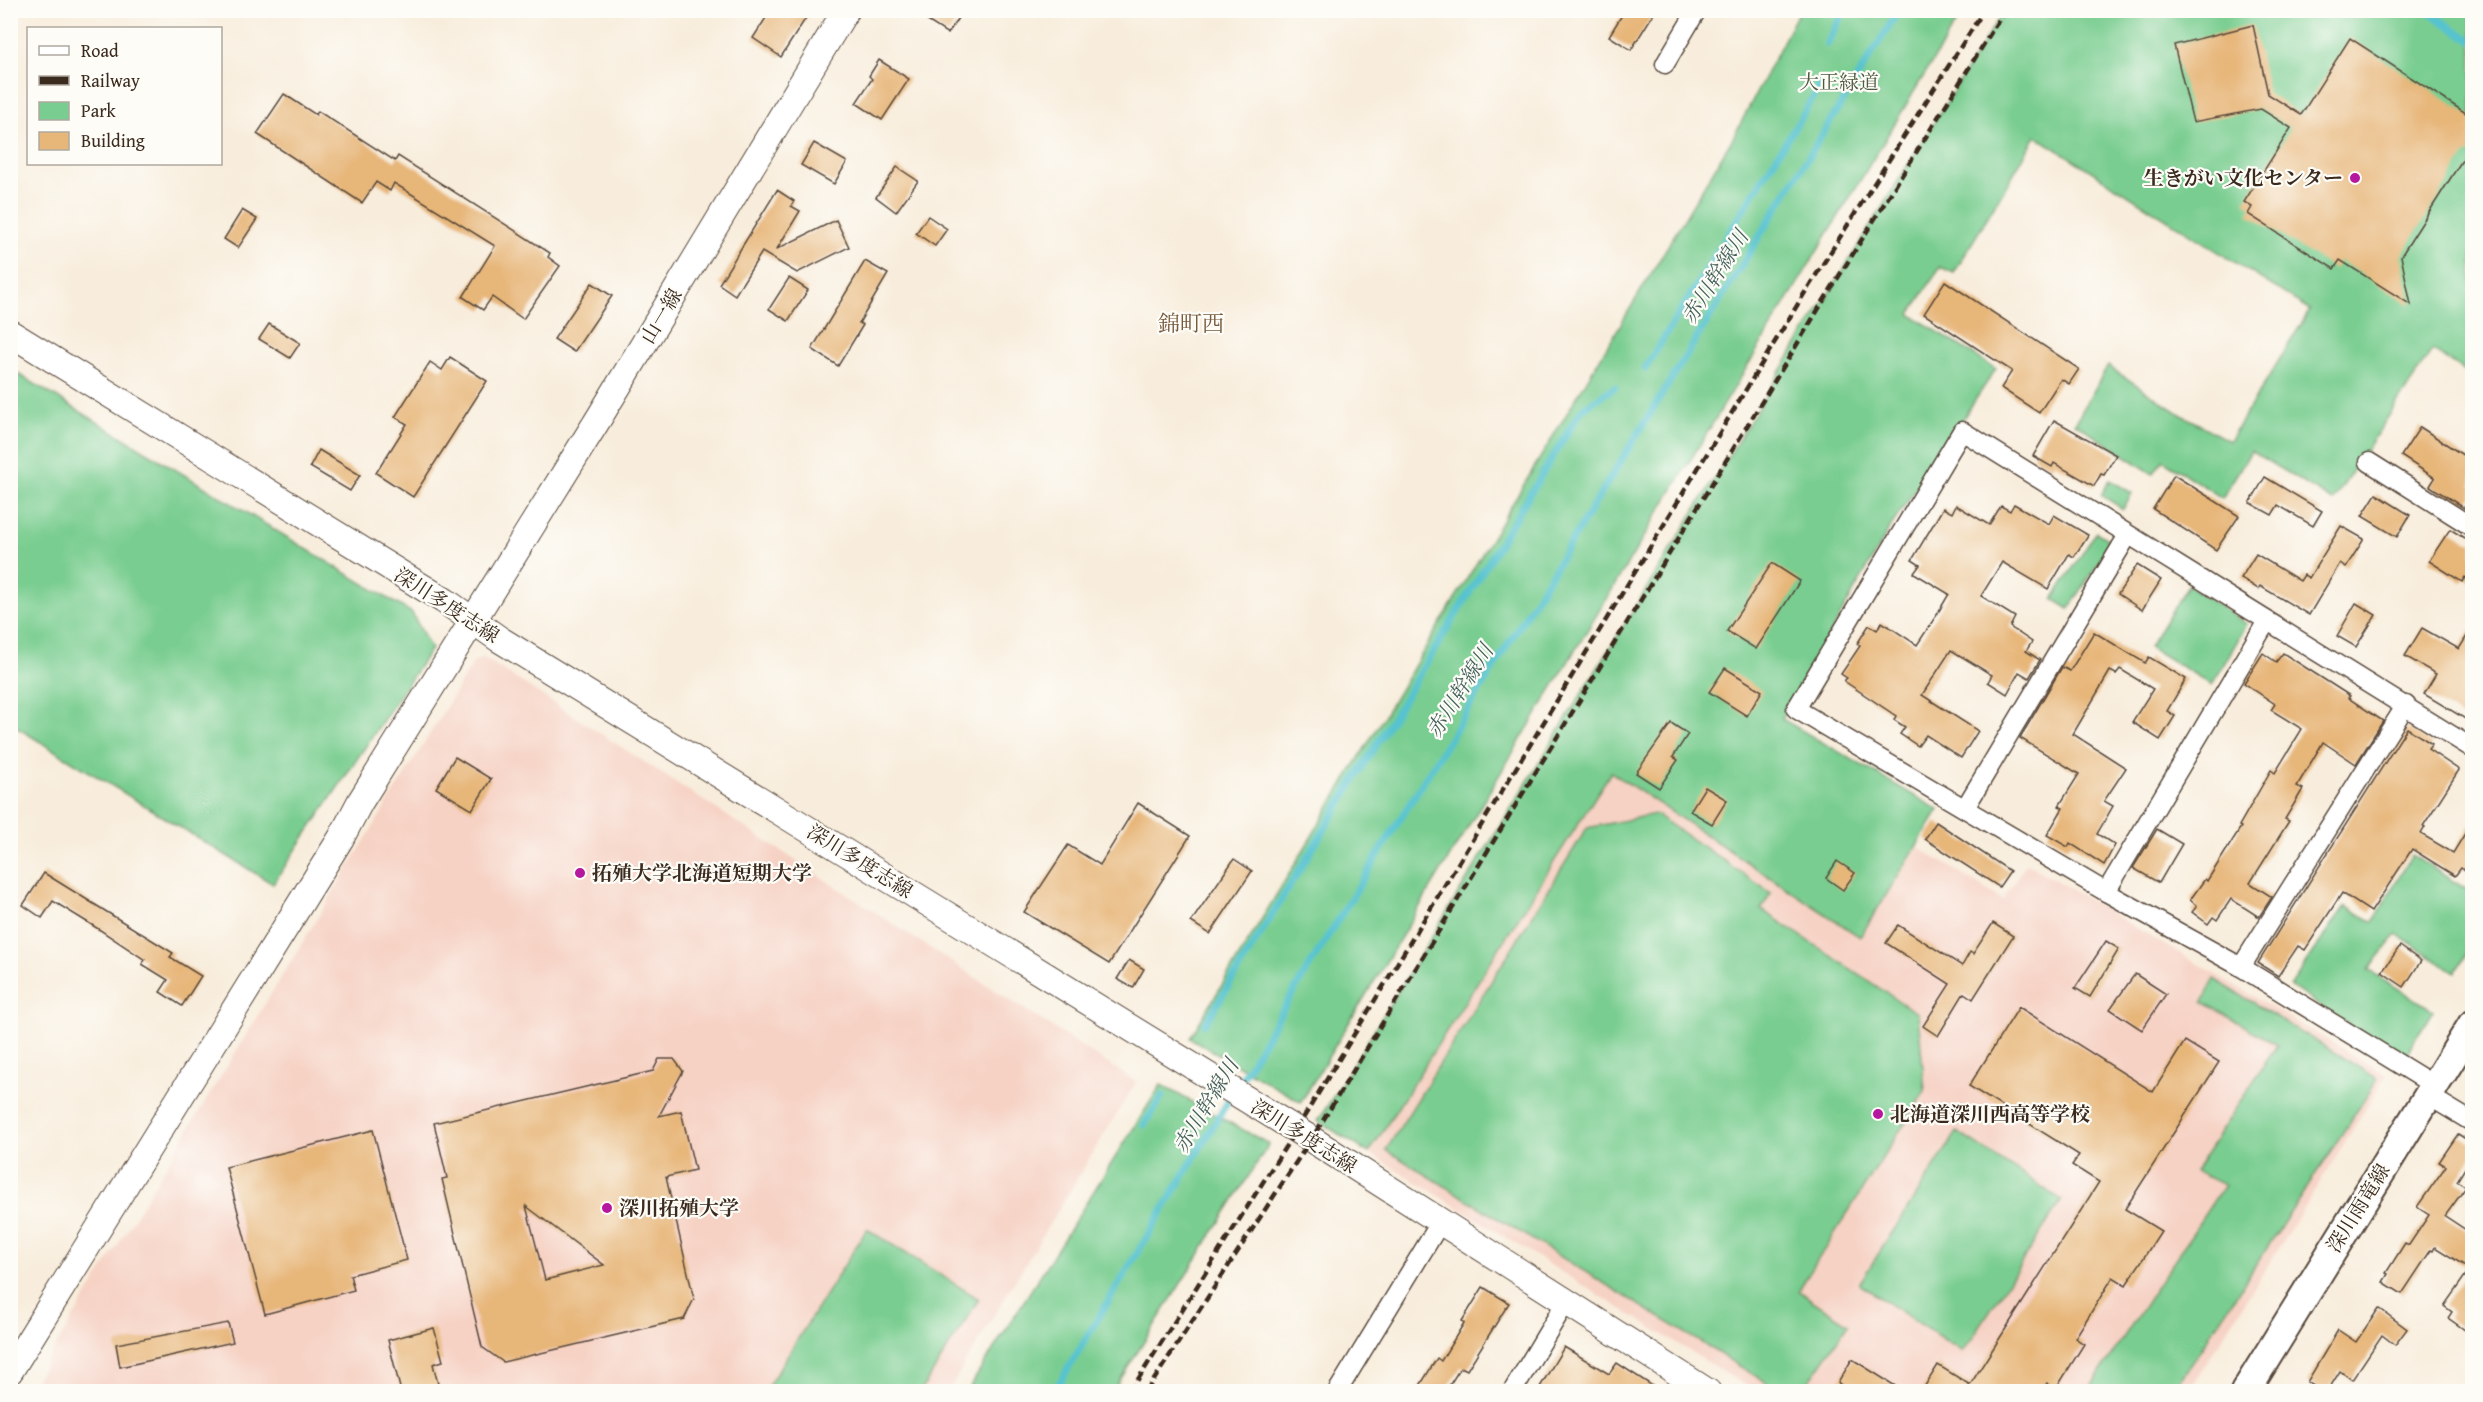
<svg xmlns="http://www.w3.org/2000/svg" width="2483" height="1402" viewBox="0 0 2483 1402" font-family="'Gentium Book Plus','Noto Serif JP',serif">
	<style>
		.built { fill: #f6d2c4 }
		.green { fill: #79cd90; stroke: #5a7c57; stroke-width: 1.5 }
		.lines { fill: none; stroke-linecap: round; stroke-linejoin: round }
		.stream { stroke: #57c3cf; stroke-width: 7 }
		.building { fill: #e7b679; fill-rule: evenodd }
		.street-casing { stroke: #57473a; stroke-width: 21 }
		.secondary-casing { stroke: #57473a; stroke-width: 28 }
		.primary-casing { stroke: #57473a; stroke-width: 32 }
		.street { stroke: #fff; stroke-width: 18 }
		.secondary { stroke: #fff; stroke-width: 26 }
		.primary { stroke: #fff; stroke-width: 28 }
		.rail { stroke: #3b2a1e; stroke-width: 4.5; stroke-dasharray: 9 4.5; stroke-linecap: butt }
		.poi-dot { fill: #b5179e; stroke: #fdfcf7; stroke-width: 2 }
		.labels { text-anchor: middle; stroke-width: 4.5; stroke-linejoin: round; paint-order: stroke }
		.park-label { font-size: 20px; fill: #4e5b40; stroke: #fdfcf7 }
		.poi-label { font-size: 20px; font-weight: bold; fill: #3b2a1e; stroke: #fdfcf7; text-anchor: start }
		.street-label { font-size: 20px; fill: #3b2a1e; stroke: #fdfcf7 }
		.water-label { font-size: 21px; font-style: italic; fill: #45605c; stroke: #fdfcf7 }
		.quarter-label { font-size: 22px; fill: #775b3e; stroke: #fdfcf7 }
	</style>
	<rect width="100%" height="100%" fill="#fdfcf7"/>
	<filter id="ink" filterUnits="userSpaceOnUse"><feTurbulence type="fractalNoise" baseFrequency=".0167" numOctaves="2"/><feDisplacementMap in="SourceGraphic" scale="12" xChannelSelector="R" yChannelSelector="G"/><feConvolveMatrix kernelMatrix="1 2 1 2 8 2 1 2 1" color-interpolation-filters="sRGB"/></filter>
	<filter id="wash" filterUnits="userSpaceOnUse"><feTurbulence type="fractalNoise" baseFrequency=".008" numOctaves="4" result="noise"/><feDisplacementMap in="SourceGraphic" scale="24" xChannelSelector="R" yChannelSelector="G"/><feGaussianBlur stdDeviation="1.35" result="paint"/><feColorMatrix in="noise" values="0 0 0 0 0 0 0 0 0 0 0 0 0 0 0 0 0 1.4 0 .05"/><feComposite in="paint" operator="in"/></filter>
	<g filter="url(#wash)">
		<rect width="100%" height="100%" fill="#f8eddc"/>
		<g class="built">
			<path d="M483,657l653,425 -188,309 -920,1 445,-729z"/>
			<path d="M1611,772l249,165 58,-90 85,53 23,-37 361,212 -198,316h-435l-385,-238z"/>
		</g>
		<g class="green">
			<path d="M1799,11h164l-662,1091 -111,-64 543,-900z"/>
			<path d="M2003,11h469v364l-40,-25 -99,151 -82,-50 -29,47 -59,-38 -10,14 -78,-51 33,-57 74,49 47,26 81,-131 -274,-174 -82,137 -14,-6 -30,47 86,55 -105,157 -109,193 157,91 -79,127 -249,-165 -242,381 -51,-32z"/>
			<path d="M10,369l402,244 19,36 -158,235 -262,-160z"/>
			<path d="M2110,480l22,13 -9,16 -22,-14z"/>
			<path d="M2096,532l16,10 -43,67 -16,-10z"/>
			<path d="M2188,585l59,39 -35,61 -63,-38z"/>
			<path d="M1655,814l116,79 -10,16 157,105 7,77 -127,200 50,33 -45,67h-23l-394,-241 201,-322z"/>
			<path d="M2412,855l60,38v51l-17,29 -58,-39 -29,36 65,40 -31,51 -112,-75 55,-80 28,16z"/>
			<path d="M2214,979l164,100 -205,312h-85l136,-206 -29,-14 82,-126 -74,-43z"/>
			<path d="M1161,1085l108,59 -156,247h-146z"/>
			<path d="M1957,1132l105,68 -99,152 -104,-68z"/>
			<path d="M867,1229l112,70 -58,92h-156z"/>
		</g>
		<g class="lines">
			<g class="stream">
				<path d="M2425,10l47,31"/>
				<path d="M1827,44l17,-34"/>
				<path d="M1645,368l168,-270 6,-14"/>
				<path d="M1205,1024l377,-615 33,-22"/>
				<path d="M1144,1125l18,-29"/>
				<path d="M1054,1392l234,-391 611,-991"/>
			</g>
		</g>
		<g id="blocks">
			<g class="building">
				<path d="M771,10h40l-30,47 -28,-19z"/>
				<path d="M910,10h53l-15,24z"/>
				<path d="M1625,10h31l-25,40 -22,-14z"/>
				<path d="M2253,25l15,69 33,21 49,-77 122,79v35l-6,2 -65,102 10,49 -71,-45 -6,9 -86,-55 4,-7 -8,-5 47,-74 -30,-19 -68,13 -19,-77z"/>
				<path d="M879,60l30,19 -27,41 -26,-17 16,-24 -3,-3z"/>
				<path d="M284,94l32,21 2,-4 77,50 3,-5 152,97 -2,4 12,9 -37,53 -31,-22 -9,13 -20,-13 32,-51 -101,-63 -4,8 -14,-9 -14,21 -105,-69z"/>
				<path d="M814,143l33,19 -13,22 -33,-19z"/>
				<path d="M897,167l21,14 -22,31 -20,-15z"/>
				<path d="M777,190l17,11 -3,5 9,5 -23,38 59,-29 13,27 -52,26 -35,-21 -27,43 -16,-11z"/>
				<path d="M242,210l15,9 -19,29 -14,-9z"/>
				<path d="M928,216l19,13 -12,17 -19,-13z"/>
				<path d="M865,261l23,13 -29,49 4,2 -25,41 -26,-17z"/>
				<path d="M789,278l19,12 -20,31 -19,-12z"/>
				<path d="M1945,281l134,88 -10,15 -8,-5 -22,34 -38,-25 11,-17 -88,-57z"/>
				<path d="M592,283l20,13 -38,56 -20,-13z"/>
				<path d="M269,324l31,19 -10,15 -31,-19z"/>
				<path d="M450,357l37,24 -74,116 -37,-24 31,-49 -12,-7 35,-55 12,8z"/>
				<path d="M2054,420l62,35 -12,20 -3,-1 -7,12 -40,-23 -2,4 -19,-11z"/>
				<path d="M2420,427l52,34v35l-8,12 -34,-22 5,-8 -34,-22z"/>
				<path d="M319,450l41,25 -10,16 -40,-24z"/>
				<path d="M2174,475l65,41 -23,34 -63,-41z"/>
				<path d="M2265,477l57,34 -9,15 -35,-21 -6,10 -22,-12z"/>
				<path d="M2376,494l34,21 -13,22 -35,-21z"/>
				<path d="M2014,504l35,20 5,-9 34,20 -14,22 -5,-3 -21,35 -46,-27 -21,34 34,21 -5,10 22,15 -6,9 14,9 -11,18 -10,-6 -12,22 -19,-12 4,-7 -41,-25 -29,45 56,36 -17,27 -35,-23 -8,11 -18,-12 5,-7 -11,-7 2,-4 -52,-35 3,-3 -6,-4 19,-28 -3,-2 12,-19 8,5 5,-8 35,23 19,-29 13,-22 -35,-21 6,-8 -8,-5 31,-52 9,5 4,-8 33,20 12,-19 9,5z"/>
				<path d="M2341,526l23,13 -18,28 -6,-4 -31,52 -49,-29 -2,3 -17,-11 15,-24 44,27 4,-6 5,3z"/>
				<path d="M2450,529l22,14v39l-7,-5 -3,5 -33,-21z"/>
				<path d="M1772,563l28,18 -44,68 -29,-18z"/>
				<path d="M2137,565l24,15 -19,30 -24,-16z"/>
				<path d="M2356,603l20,12 -20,32 -19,-11z"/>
				<path d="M2422,628l37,21 13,-21v95l-48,-29 12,-20 -31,-18z"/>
				<path d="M2094,632l51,31 4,-6 37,22 -19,32 8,5 -15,24 -28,-18 21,-33 -33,-20 -4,5 -6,-3 -37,63 53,34 -22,33 9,5 -16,28 18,11 -11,20 -34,-22 -2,4 -21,-12 16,-27 -4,-2 20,-32 -59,-36 42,-71 8,4z"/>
				<path d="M2263,653l13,9 7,-9 67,43 -2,2 35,23 -27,43 -33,-22 -26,44 6,3 -18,30 4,2 -39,62 22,14 -13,20 -28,-18 -14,21 -4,-3 -5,7 -16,-12 5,-6 -7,-6 15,-21 2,2 34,-54 -2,-1 32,-56 4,3 27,-44 -31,-19 4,-6 -31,-21z"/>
				<path d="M1725,668l37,23 -15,25 -38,-24z"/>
				<path d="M1671,723l17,11 -15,23 5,3 -19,28 -23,-15z"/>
				<path d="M2407,728l25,16 -4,5 31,21 -36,56 2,1 -4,7 32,19 19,-31v35l-8,13 -3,-2 -6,8 -43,-27 -41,63 -29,-19 -37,57 -7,-4 -20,30 -20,-13z"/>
				<path d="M455,757l36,22 -19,31 -36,-22z"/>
				<path d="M1705,787l22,13 -15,24 -22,-13z"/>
				<path d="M1138,803l52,33 -81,128 -85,-52 44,-67 32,20z"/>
				<path d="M1936,822l74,49 -11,16 -74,-48z"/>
				<path d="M2157,829l25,15 -23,39 -26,-15z"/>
				<path d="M1234,859l18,12 -42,63 -19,-12z"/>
				<path d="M1837,861l18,12 -12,17 -17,-12z"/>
				<path d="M44,873l129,80 -3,4 31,19 -19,30 -22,-14 8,-12 -26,-16 3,-4 -45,-30 -47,-29 -11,17 -19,-13z"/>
				<path d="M1993,923l20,13 -40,63 -9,-6 -26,43 -15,-10 27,-42 -64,-41 12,-18 64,41 8,-14 3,2z"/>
				<path d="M2106,941l13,8 -29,48 -15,-9z"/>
				<path d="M2400,946l21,15 -17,26 -22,-15z"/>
				<path d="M1129,960l15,9 -11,19 -16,-9z"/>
				<path d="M2135,974l31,20 -24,36 -32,-21z"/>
				<path d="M2019,1007l134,85 32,-51 34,21 -94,147 36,22 -35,54 -13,-8 -38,61 9,6 -28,45 -9,-6 -6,9h-120l17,-27 32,20 129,-203 -27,-17 7,-10 -110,-69z"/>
				<path d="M659,1059h15l9,12 -24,45 22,-5 14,59 -29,7 28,122 -10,20 -181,43 -21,-15 -40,-168 5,-1 -13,-55 219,-52zM526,1206l78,59 -59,15z"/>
				<path d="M373,1130l34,130 -57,15 4,15 -89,24 -39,-147z"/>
				<path d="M2458,1134l14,9v14l-15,24 9,6 -21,29 27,18v101l-24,-17 4,-6 -8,-6 26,-37 -35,-22 -2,4 -2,-1 -29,44 -19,-12 5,-8 -2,-1 19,-30 4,2 20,-30 -12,-8 29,-41 -7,-4z"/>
				<path d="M1483,1287l26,16 -42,67 -6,-3 -16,25h-29l21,-34 4,3 23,-38 -2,-2z"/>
				<path d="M2379,1308l28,21 -12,16 -13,-10 -30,45 -12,-9 -13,21h-4l-16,-10 31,-52 18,12z"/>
				<path d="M228,1323l5,19 -113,25 -4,-23z"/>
				<path d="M434,1328l9,33 -10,3 7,28h-39l-13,-52z"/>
				<path d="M1564,1347l45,27 8,-11 45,29h-125z"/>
				<path d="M1852,1359l53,33h-53l-14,-9z"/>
			</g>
		</g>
	</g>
	<g filter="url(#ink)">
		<use href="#blocks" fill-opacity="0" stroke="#57473a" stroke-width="1.5"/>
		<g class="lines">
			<defs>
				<g id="street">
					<path d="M1665,64l32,-54"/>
					<path d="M2369,462l103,65"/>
					<path d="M1965,808l163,-273"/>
					<path d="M2106,892l161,-271"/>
					<path d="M2241,967l165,-262"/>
					<path d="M2435,1086l-194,-119 -135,-75 -310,-183 166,-278 510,317"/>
					<path d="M2429,1096l43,26"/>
					<path d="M1337,1392l103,-169"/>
					<path d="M1512,1392l54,-90"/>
				</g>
				<g id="secondary">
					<path d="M10,333l435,268 54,38 812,500 397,253"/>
					<path d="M10,1371l331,-533 19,-36 239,-384 247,-408"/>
				</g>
				<path id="primary" d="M2245,1392l227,-367"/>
			</defs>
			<use href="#street" class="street-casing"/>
			<use href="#secondary" class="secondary-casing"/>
			<use href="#primary" class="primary-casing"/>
			<use href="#street" class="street"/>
			<use href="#secondary" class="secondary"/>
			<use href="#primary" class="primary"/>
			<g class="rail">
				<path d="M1130,1392l166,-262 508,-836 180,-284"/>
				<path d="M1146,1392l173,-265 502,-822 184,-295"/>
			</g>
		</g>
	</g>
	<g class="poi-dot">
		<circle cx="2355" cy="178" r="6"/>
		<circle cx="580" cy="873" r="6"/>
		<circle cx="1878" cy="1114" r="6"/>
		<circle cx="607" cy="1208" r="6"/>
	</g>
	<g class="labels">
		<g class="park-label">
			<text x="1839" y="89">大正緑道</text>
		</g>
		<g class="poi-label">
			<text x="2343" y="185" text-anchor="end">生きがい文化センター</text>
			<text x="592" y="880">拓殖大学北海道短期大学</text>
			<text x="1890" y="1121">北海道深川西高等学校</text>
			<text x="619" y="1215">深川拓殖大学</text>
		</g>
		<g class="street-label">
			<text transform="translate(661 316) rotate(-59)" y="7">山一線</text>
			<text transform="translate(447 605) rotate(33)" y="7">深川多度志線</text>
			<text transform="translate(860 861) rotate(32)" y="7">深川多度志線</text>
			<text transform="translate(1304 1136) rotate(32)" y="7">深川多度志線</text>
			<text transform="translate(2358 1208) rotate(-58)" y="7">深川雨竜線</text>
		</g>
		<g class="water-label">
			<text transform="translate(1715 277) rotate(-58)" y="7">赤川幹線川</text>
			<text transform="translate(1460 691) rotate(-58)" y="7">赤川幹線川</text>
			<text transform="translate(1206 1106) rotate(-59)" y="7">赤川幹線川</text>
		</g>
		<g class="quarter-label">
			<text x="1191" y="331">錦町西</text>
		</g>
	</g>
	<rect width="2483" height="1402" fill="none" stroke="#fdfcf7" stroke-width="36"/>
	<rect x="27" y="27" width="195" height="138" fill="#fdfcf7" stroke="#afa8a0" stroke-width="1.5"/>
	<rect x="39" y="46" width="30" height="9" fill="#ffffff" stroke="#afa8a0" stroke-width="1.5"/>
	<text x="81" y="57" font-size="18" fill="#3b2a1e">Road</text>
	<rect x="39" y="76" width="30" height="9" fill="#3b2a1e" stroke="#afa8a0" stroke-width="1.5"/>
	<text x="81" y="87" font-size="18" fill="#3b2a1e">Railway</text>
	<rect x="39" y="102" width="30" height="18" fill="#79cd90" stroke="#afa8a0" stroke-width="1.5"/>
	<text x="81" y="117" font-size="18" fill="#3b2a1e">Park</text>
	<rect x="39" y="132" width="30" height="18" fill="#e7b679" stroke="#afa8a0" stroke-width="1.5"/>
	<text x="81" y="147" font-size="18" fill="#3b2a1e">Building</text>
</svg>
